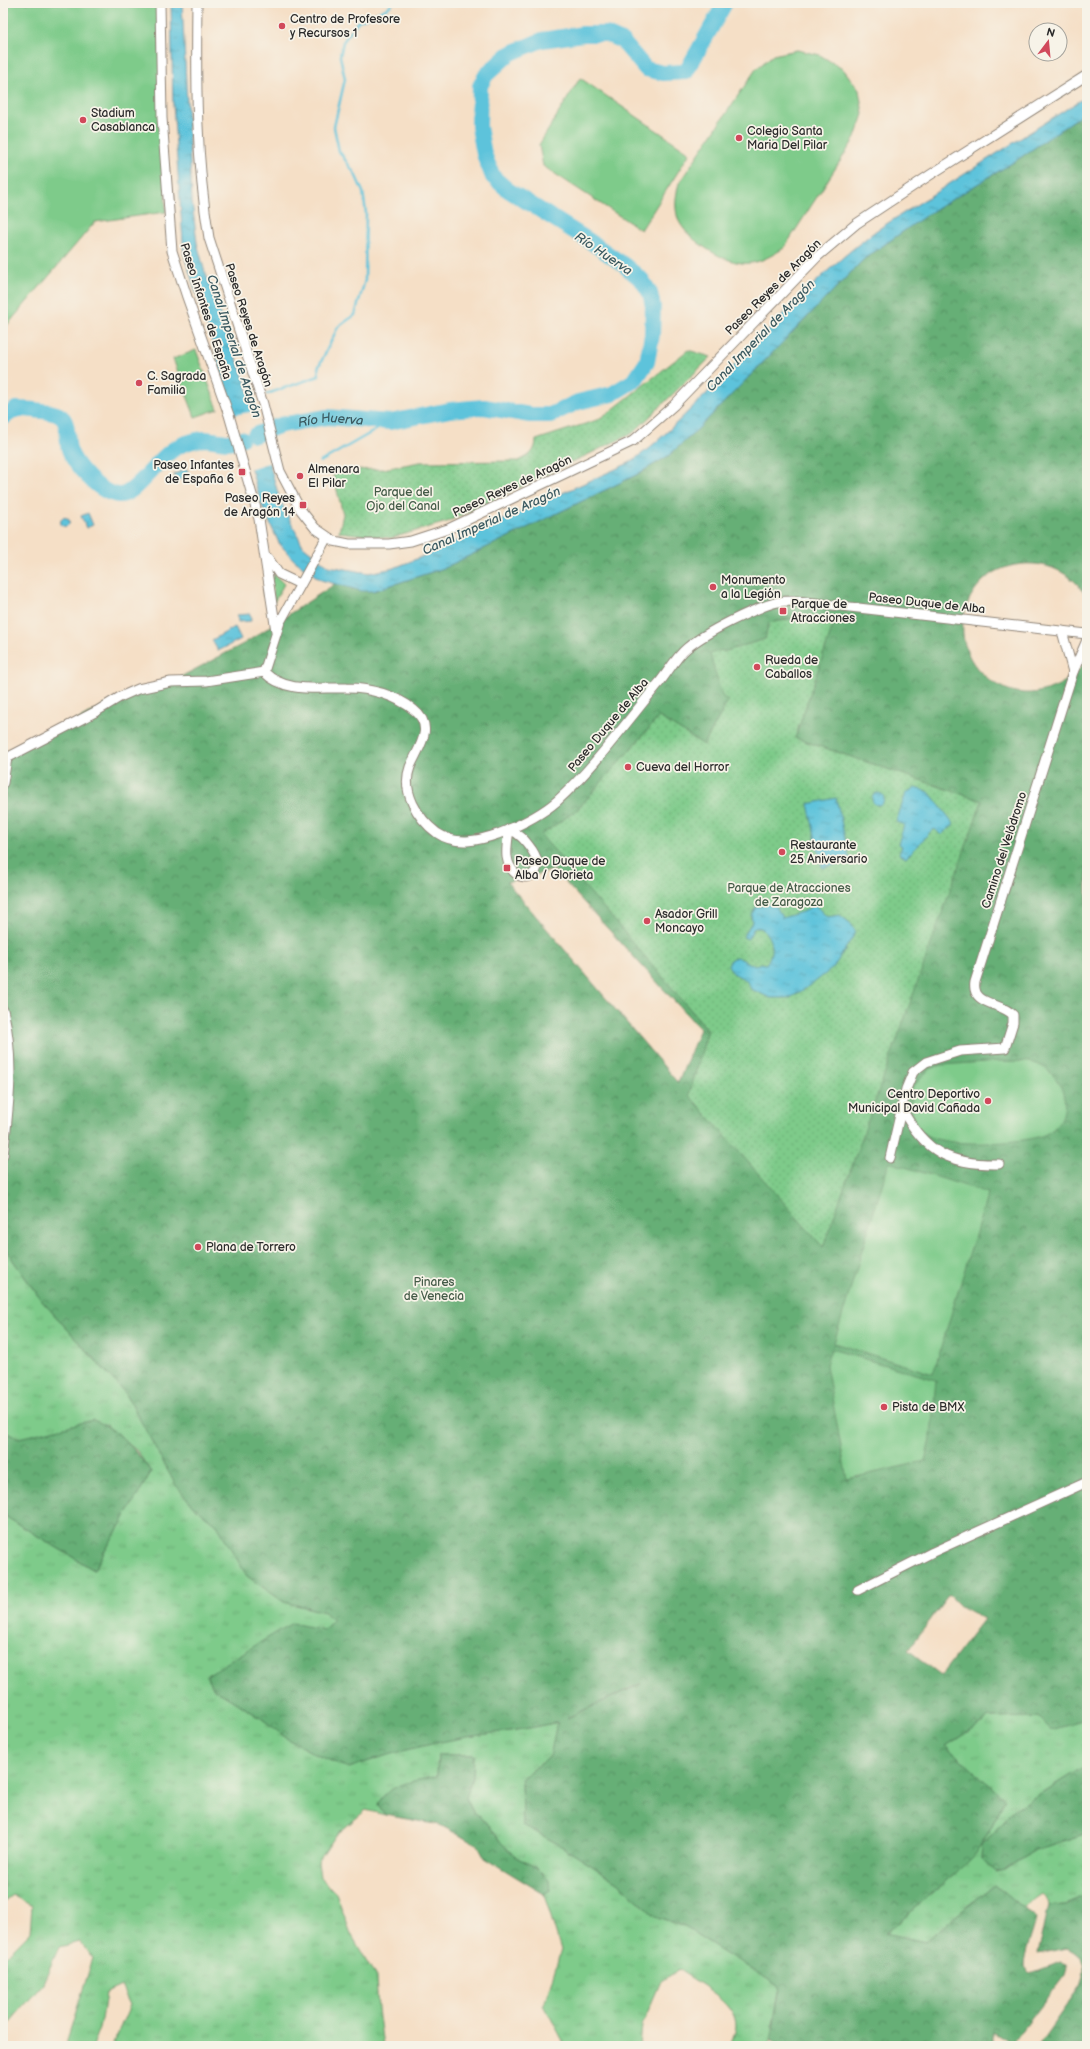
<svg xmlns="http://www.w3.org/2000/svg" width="1090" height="2049" viewBox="0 0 1090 2049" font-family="'Balsamiq Sans',sans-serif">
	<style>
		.grass { fill: url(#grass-tufts); stroke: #547b5a }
		.forest { fill: url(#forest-crowns); stroke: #486d50; fill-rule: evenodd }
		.park { fill: url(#park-dots); stroke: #547b5a }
		.garden { fill: #7ecb8a; stroke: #547b5a }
		.water { fill: url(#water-ripples); stroke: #447783 }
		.pier { fill: #f5dfc6 }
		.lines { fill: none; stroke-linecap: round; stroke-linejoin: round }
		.stream { stroke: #5dc3db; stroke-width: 2.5 }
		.river { stroke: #5dc3db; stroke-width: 16 }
		.minor-casing { stroke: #908578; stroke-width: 11 }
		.minor { stroke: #fff; stroke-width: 9 }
		.poi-dot { fill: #d1495b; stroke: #f7f3e8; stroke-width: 1.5 }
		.labels { text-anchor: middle; stroke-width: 3.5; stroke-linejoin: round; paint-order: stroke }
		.poi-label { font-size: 12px; fill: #2b2b2b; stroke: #f7f3e8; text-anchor: start }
		.street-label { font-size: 12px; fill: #2b2b2b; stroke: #f7f3e8 }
		.park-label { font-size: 12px; fill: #445b48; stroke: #f7f3e8 }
		.water-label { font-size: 13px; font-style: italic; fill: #3a5960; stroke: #f7f3e8 }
	</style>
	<defs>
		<pattern id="grass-tufts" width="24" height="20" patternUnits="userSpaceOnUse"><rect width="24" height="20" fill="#7ecb8a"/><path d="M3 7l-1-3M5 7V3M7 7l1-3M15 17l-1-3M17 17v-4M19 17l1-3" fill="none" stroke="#6dae77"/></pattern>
		<pattern id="forest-crowns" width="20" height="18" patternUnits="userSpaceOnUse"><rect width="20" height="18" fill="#66af76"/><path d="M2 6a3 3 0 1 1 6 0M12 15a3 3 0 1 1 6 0" fill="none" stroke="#548f61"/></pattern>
		<pattern id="park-dots" width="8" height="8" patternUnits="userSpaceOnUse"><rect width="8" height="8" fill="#7ecb8a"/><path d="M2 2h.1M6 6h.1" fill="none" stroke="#6dae77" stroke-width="1.8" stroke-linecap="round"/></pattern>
		<pattern id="water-ripples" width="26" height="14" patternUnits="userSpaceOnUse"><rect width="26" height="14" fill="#5dc3db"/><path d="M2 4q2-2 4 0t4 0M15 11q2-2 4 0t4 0" fill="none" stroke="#4d9fb2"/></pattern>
	</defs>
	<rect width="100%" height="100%" fill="#f7f3e8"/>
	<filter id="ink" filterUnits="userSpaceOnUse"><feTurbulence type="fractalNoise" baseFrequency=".025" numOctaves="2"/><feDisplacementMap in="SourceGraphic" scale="8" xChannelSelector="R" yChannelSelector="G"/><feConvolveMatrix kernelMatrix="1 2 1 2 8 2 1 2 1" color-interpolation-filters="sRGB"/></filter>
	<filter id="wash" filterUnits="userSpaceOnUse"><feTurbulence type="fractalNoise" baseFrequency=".012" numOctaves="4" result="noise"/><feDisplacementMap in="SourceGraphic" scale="16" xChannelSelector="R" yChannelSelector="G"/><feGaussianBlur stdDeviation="0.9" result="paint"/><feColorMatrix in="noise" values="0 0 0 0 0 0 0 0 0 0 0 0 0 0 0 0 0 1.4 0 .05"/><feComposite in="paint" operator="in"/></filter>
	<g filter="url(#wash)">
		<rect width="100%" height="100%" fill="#f5dfc6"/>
		<g class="grass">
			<path d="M271,571l13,13 -10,18z"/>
			<path d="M3,1010l7,46 -7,99z"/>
			<path d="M3,1246l38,54 85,94 44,79 24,34 23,17 30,52 37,26 41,10 8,8 -9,10 -80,24 -37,21 7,14 47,29 28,22 30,16 30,12c33,-12 66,-22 100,-28 36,-7 73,-9 109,-18l-8,35 -28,21 1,47 35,19 59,38 38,34 28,10 97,61 -11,59h-39c3,-8 8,-18 5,-27 -5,-20 -40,-38 -56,-49l-18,11 -19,44 -2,21h-79l2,-5 -19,-36 17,-55 -17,-56 6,-4 -13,-22 -23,-12 -14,-15 -11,-16 -16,-13 -7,-14 7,-22 1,-21h-36l-1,21 -59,28 7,11 -19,-5 -30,25 -18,27 2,15 16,16 15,41 25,43 2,32 5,37h-271l18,-41 -9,-19 -15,7 -4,27 -10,26h-25v-6l26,-82 -13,-16 -21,5 -17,38 -39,45v-71l27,-27 2,-26 -20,-11 -9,7v-387l91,55 57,-98 -14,-21 -31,-26 -87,13 -16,-7z"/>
			<path d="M1087,1716v49l-74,45 -30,35 -1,14 13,13 9,-2 31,-20 52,-17v62l-21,9 -17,1 -1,-5 -6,-6 -20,14 -27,-23 -25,19 -45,38 -40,-9 70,-59 25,-25 25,-50 -59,-53 43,-28 50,-1 43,4z"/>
		</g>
		<g class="forest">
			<path d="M1087,111v488c-8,-20 -32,-34 -53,-35 -75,-5 -99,92 -32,123 13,7 30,8 44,3 17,-5 33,-16 41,-33v1059l-5,5 -31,9 -12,-13 -50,1 -43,28 59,53 -25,50 -25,25 -70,59 40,9 45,-38 25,-19 41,34c-3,15 -12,34 -12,48l6,6 30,-11 6,2 1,4 -2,7 -53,69 -19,-12v14h-210l-12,-5 9,-54 -97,-61 -28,-10 -38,-34 -59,-38 -35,-19 -1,-47 28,-21 7,-35c-30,8 -60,10 -90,15 -40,7 -79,17 -118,31l-30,-12 -30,-16 -28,-22 -47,-29 -7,-14 85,-52 32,7 9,-10 -8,-8 -41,-10 -37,-26 -30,-51 -23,-18 -19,-23 -49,-90 -85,-94 -38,-54v-91l6,-52 -6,-93v-227l4,-25 113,-61 51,-15 74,-39 90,-59 38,7 71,-23 192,-93 32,-19 26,-23 170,-174 64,-45 89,-54zM795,618l39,5 -39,115 187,63 -293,294 19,-65 -166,-195 35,-25 82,-93 45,28 24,-44 -5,-49 42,-13 4,-16zM554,870l146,159 -22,54 -171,-201zM949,1595l11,11 24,13 -43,56 -33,-25zM641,1684l-74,34 73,-34z"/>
			<path d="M93,1420c25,8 43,31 58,52l-57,98 -91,-55v-84l16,7z"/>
			<path d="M438,1755h36l-1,21 -7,22 7,14 16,13 11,16 14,15 23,12 12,12 1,10 -6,4 -59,-36 -7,-13 -38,-20 -55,-10 -7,-11c10,-21 38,-23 59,-28z"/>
			<path d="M1087,1765v68l-52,17 -31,20 -9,2 -13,-12 1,-15 30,-35z"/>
			<path d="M1087,1895v151h-49l42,-60c7,-18 6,-29 -13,-38l-29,6 11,-49 17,-1z"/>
		</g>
		<g class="park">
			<path d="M688,350l23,7 -78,76 -186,89 -56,16 -52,-6 4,-18 -10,-39 15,-5 35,-1 37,-7 98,-1c10,-4 18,-9 18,-21l61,-20 15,-10z"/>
			<path d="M795,618l39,5 -39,115 187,63 -159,446 -134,-152 19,-65 -167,-195 36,-25 82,-93 45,28 24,-44 -6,-5 -12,-42 12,-4 1,2 42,-13 4,-16z"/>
		</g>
		<g class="garden">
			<path d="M3,3h155l8,209 -71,10 -92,108v-310l3,-6 -3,-2z"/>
			<path d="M797,50l23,5 24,15 15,20 4,24 -8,24 -71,110c-13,8 -27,17 -42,15 -21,-2 -56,-24 -64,-44 -4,-13 -2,-24 1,-36l77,-114 17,-14z"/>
			<path d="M580,78l110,75 -49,77 -98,-64 -4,-21z"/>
			<path d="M196,350l22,59 -23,8 -22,-58z"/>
			<path d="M1001,1061c11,1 27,-1 36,3 29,12 40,53 9,70 -19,10 -109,15 -124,-2 -12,-11 -11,-28 -11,-43l18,-20 12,-4z"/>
			<path d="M889,1162l99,31 -55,181 -99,-31z"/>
			<path d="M831,1349l105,31 -5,55 -6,26 -78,18 -21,-114z"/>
		</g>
		<g class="water">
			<path d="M171,3h11l10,199 5,41 7,26 42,115 34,116 23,46 25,20 41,7 25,-5 25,-10 210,-95c26,-17 49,-42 72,-64 58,-57 111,-121 176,-169l210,-134v15l-70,49 -89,54 -64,45 -170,174 -26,23 -32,19 -192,93 -71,23h-11l-41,-11 -27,-20 -15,-17 -17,-37 -35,-117 -43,-134 -11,-150z"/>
			<path d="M187,469l2,7 -13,5 -2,-7z"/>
			<path d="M88,513l5,12 -7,3 -5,-12z"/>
			<circle cx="65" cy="522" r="4.5"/>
			<path d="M250,614l1,7 -13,1 -1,-7z"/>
			<path d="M235,627l6,12 -23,12 -6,-11z"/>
			<path d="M915,788l14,4 25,32 -13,11 -6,-6 -3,1 -26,28 -7,-4 3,-8 -4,-2 6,-19 -8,-3 10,-29z"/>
			<circle cx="878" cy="799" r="6"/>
			<path d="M836,798l14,63 -28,7 -14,-64z"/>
			<path d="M775,903l7,15 23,-7 9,-7 13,13 13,-2 10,8 6,9 -23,36 -22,17 -21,13h-20l-19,-9 -5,-9 -13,-7 -5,-8 3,-6 6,-2 18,9 5,-3 6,1c9,-12 6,-27 -5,-36h-7l-6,11 -5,-2 9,-15 -1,-7 5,-8z"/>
		</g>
		<path class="pier" d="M256,411l15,51 -22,7 -16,-54z"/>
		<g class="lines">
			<g class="stream">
				<path d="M267,394l52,-18 -1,-8 20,-41 17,-12 10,-35 1,-67 -3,-21 -8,-18 -16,-23 -5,-24 11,-48 -5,-23 3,-14 15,-21 28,-12 7,-6"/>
				<path d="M320,462l70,-40"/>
			</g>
			<g class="river">
				<path d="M3,418l13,-9c9,0 35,2 43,6 11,6 7,23 10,34 5,16 31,45 50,46 17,1 40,-40 60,-49 6,-3 19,-7 26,-7 16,1 19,6 36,0"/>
				<path id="s1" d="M255,435l26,-10 46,-8 63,5 60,-12 34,-3 46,8h20l28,-13 34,-8 23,-14 12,-18 5,-27 1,-29 -3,-13 -8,-13 -18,-15 -36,-25 -80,-50 -15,-13 -9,-23 -5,-27 1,-41 6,-11 23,-21 33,-14 41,-6h23l16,7 24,28 17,4 23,-1 39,-69"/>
			</g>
		</g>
	</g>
	<g filter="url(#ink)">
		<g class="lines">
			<defs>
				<g id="minor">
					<path d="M160,3l2,115 10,133 15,46 42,118 30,104 17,112"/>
					<path d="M197,3c-1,78 -1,157 12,235l54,166 17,67 20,38 15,19 19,13 15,3h40l22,-3 37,-12 185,-88 41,-36 144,-149 38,-32 74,-49 157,-100"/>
					<path d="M268,558l11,16 21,10"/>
					<path d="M1062,631l11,41"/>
					<path d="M264,672c22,22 55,15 83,16 23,0 49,7 67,22 22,17 4,38 -4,57 -9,24 7,51 27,66 19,13 41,8 61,1 20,-8 43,-19 59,-33 37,-33 70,-80 102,-118 9,-11 17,-26 28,-35 19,-16 67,-40 91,-46 6,-1 13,-1 19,-1l290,33"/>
					<path d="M264,672l16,-50 47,-85"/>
					<path d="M3,760l94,-49 23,-14 18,-8 33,-7 35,-1 58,-9"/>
					<path d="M3,783l4,-25"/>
					<path d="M509,829c11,5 16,11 23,21 19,29 -20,39 -25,7 -1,-9 1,-19 2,-28z"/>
					<path d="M3,1010c12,48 6,97 0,145"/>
					<path d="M902,1109c23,44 49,56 97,55"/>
					<path d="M890,1158l16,-69 7,-17 13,-10 34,-11 45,-3 8,-25v-8c-11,-13 -42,-9 -38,-33l98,-310 14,-32"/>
					<path d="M858,1590l75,-38 154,-70"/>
				</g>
			</defs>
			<use href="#minor" class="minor-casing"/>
			<use href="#minor" class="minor"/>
		</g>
	</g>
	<g class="poi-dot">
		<circle cx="282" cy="26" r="4"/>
		<circle cx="83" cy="120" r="4"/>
		<circle cx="739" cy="138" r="4"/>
		<circle cx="139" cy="383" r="4"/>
		<rect x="238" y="468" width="8" height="8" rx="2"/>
		<circle cx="300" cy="476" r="4"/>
		<rect x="299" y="501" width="8" height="8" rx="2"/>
		<circle cx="713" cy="587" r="4"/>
		<rect x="779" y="607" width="8" height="8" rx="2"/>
		<circle cx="757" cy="667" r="4"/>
		<circle cx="628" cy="767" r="4"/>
		<circle cx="782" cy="852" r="4"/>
		<rect x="503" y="864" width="8" height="8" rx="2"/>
		<circle cx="647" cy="921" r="4"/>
		<circle cx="988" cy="1101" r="4"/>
		<circle cx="198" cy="1247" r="4"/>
		<circle cx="884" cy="1407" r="4"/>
	</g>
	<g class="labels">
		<g class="poi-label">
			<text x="290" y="23">Centro de Profesore<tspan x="290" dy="14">y Recursos 1</tspan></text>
			<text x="91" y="117">Stadium<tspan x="91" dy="14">Casablanca</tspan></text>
			<text x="747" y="135">Colegio Santa<tspan x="747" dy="14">Maria Del Pilar</tspan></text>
			<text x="147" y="380">C. Sagrada<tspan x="147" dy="14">Familia</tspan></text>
			<text x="234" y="469" text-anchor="end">Paseo Infantes<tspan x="234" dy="14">de España 6</tspan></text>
			<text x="308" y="473">Almenara<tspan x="308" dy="14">El Pilar</tspan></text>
			<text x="295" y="502" text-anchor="end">Paseo Reyes<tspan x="295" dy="14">de Aragón 14</tspan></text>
			<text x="721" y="584">Monumento<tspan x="721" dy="14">a la Legión</tspan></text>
			<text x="791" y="608">Parque de<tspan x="791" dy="14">Atracciones</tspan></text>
			<text x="765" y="664">Rueda de<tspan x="765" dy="14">Caballos</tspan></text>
			<text x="636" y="771">Cueva del Horror</text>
			<text x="790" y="849">Restaurante<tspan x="790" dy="14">25 Aniversario</tspan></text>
			<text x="515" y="865">Paseo Duque de<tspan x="515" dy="14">Alba / Glorieta</tspan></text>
			<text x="655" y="918">Asador Grill<tspan x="655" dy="14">Moncayo</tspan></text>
			<text x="980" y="1098" text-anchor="end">Centro Deportivo<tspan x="980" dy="14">Municipal David Cañada</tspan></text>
			<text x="206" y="1251">Plana de Torrero</text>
			<text x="892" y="1411">Pista de BMX</text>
		</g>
		<g class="street-label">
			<text transform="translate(773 287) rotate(-45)" y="4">Paseo Reyes de Aragón</text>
			<text transform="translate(206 311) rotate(72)" y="4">Paseo Infantes de España</text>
			<text transform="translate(249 325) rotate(72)" y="4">Paseo Reyes de Aragón</text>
			<text transform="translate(512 486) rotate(-25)" y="4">Paseo Reyes de Aragón</text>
			<text transform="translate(927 603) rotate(6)" y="4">Paseo Duque de Alba</text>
			<text transform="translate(608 725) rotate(-50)" y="4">Paseo Duque de Alba</text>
			<text transform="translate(1004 850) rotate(-72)" y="4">Camino del Velódromo</text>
		</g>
		<g class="park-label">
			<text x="403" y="496">Parque del<tspan x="403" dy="14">Ojo del Canal</tspan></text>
			<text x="789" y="892">Parque de Atracciones<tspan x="789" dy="14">de Zaragoza</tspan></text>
			<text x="434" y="1286">Pinares<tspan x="434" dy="14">de Venecia</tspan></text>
		</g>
		<g class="water-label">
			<text transform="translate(604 253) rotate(34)" y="5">Río Huerva</text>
			<text transform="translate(760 335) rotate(-46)" y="5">Canal Imperial de Aragón</text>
			<text transform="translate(235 346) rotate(72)" y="5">Canal Imperial de Aragón</text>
			<text dy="5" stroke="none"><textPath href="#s1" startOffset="78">Río Huerva</textPath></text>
			<text transform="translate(491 520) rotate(-24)" y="5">Canal Imperial de Aragón</text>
		</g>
	</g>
	<rect width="1090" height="2049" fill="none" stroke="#f7f3e8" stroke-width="16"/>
	<g transform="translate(1048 42) rotate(16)"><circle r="19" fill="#f7f3e8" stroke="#a5a39c"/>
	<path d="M0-3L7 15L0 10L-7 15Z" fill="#d1495b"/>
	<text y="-6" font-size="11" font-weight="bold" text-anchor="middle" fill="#2b2b2b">N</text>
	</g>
</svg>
